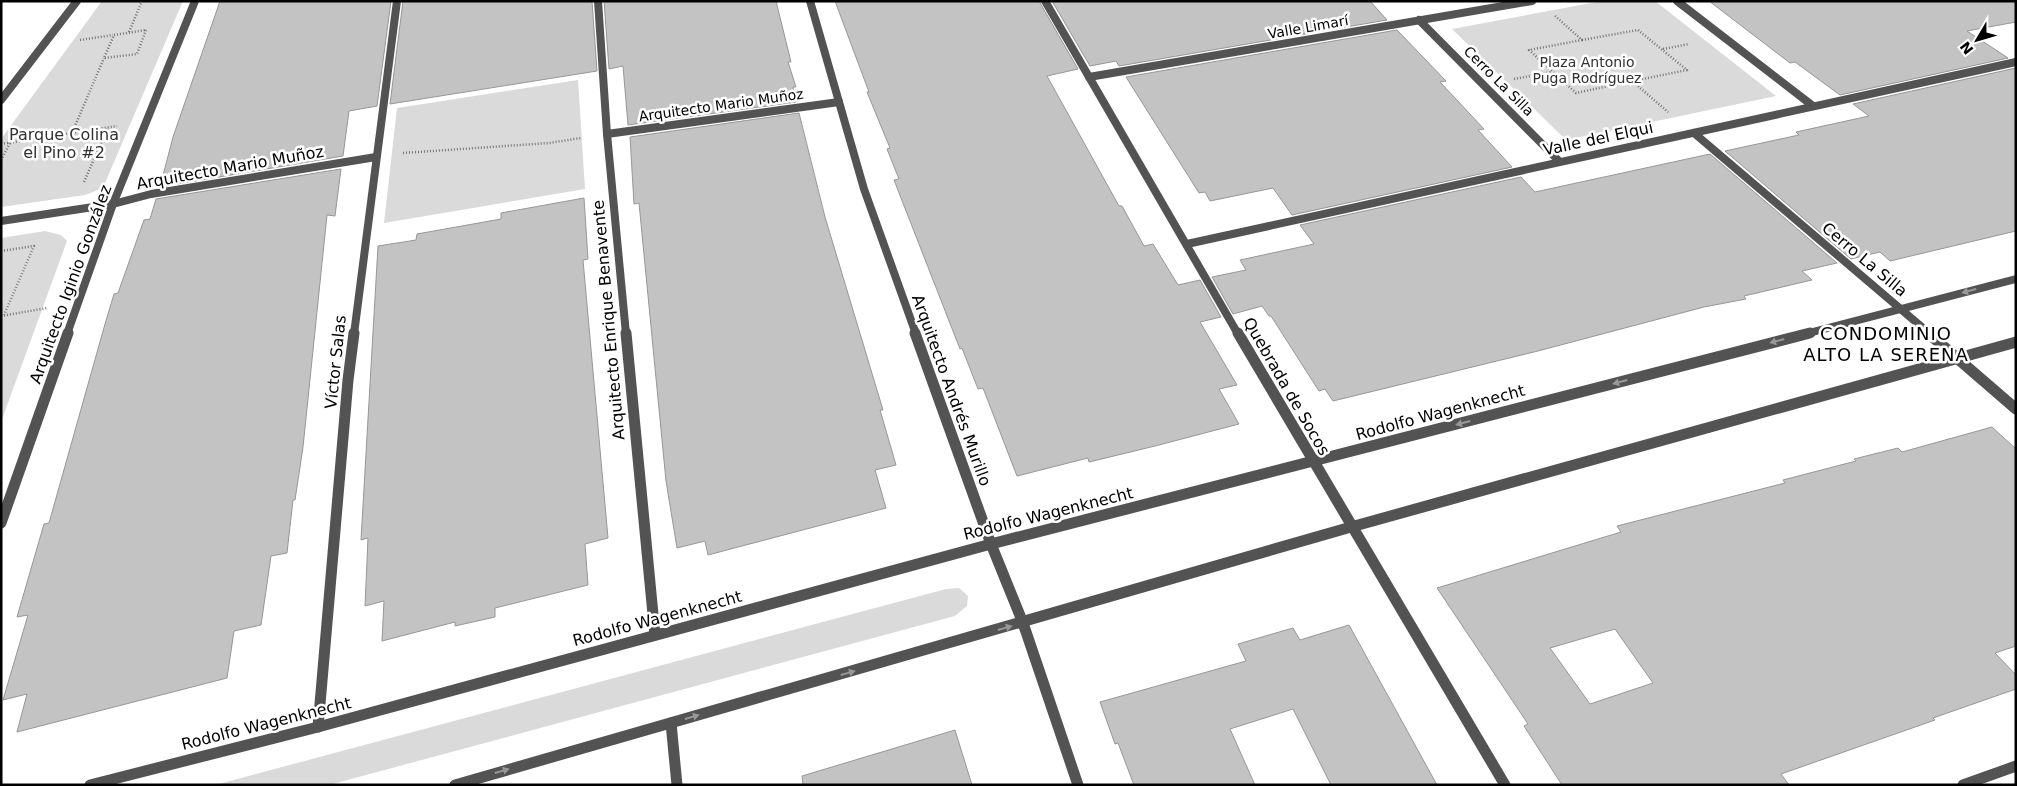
<svg xmlns="http://www.w3.org/2000/svg" width="2017" height="786" viewBox="0 0 2017 786" font-family="'DejaVu Sans',sans-serif">
	<style>
		.green { fill: #dadada }
		.building { fill: #c3c3c3; stroke: #979797; fill-rule: evenodd }
		.lines { fill: none; stroke-linecap: round; stroke-linejoin: round }
		.path { stroke: #757575; stroke-width: 2.5; stroke-dasharray: 1 2; stroke-linecap: butt }
		.street-far1 { stroke: #535353; stroke-width: 8 }
		.street { stroke: #535353; stroke-width: 11 }
		.oneway { fill: #989898 }
		.labels { text-anchor: middle; stroke-width: 5; stroke-linejoin: round; paint-order: stroke }
		.far-street-label { font-size: 14px; fill: #000; stroke: #fff }
		.far-park-label { font-size: 14px; fill: #313131; stroke: #fff }
		.park-label { font-size: 16px; fill: #313131; stroke: #fff }
		.street-label { font-size: 16px; fill: #000; stroke: #fff }
		.neighbourhood-label { font-size: 18px; letter-spacing: 1px; fill: #000; stroke: #fff }
	</style>
	<rect width="100%" height="100%" fill="#fff"/>
	<g class="green">
		<path d="M102,1h81l-78,182 -7,7 -13,5 -84,12v-68z"/>
		<path d="M1602,1h53l121,95 -210,44 -114,-111z"/>
		<path d="M578,80l7,109 -201,34 13,-115z"/>
		<path d="M45,231l16,4 6,6 -66,181v-184z"/>
		<path d="M959,588l9,8 -1,10 -12,10 -626,169h-114l731,-196z"/>
	</g>
	<g class="building">
		<path d="M220,1h171l-14,105 -28,5 -6,45 -183,31 13,-50z"/>
		<path d="M403,1h189l5,70 -207,33z"/>
		<path d="M604,1h172l15,61h-3l8,25h-3l3,15 -168,23 -5,-59 -14,3z"/>
		<path d="M835,1h204l39,68 -31,7 72,130h3l22,40 9,-2 25,41 22,-5 21,37 -21,5 37,63 -18,4 20,35 -84,22 -66,16 -1,-4 -71,18 -34,-88 -5,1 -16,-41 -2,1 -66,-169 5,-1 -12,-30 3,-1 -23,-56h2z"/>
		<path d="M1052,1h318l17,19 -268,46 -3,-5 -26,5z"/>
		<path d="M1709,1h307v21l-49,9 41,27 -168,37 -45,-33 -5,1z"/>
		<path d="M1397,30l49,51 -6,1 44,47 -6,1 34,37 -220,48 -19,-27 -63,13 -5,-9 -6,1 -73,-116z"/>
		<path d="M2016,68v163l-126,30 -10,-9 -29,7 -126,-108 74,-16 -3,-3 73,-16 -16,-12z"/>
		<path d="M799,113l26,104 58,193h-3l16,55 -21,5 11,38 -178,47 -3,-14 -28,7 -11,-67 -27,-278 -5,1 -4,-67z"/>
		<path d="M1710,154l127,109 -35,8 10,9 -68,16 2,3 -42,8 -166,44 -205,50 -8,-12 -6,2 -48,-75h-2l-7,-10 -29,8 -21,-37 34,-7 -6,-10 74,-16 -14,-19 221,-48 14,15z"/>
		<path d="M341,169l-6,47 -8,-1 -24,232 -8,53h-2l-6,53 -16,3 -10,69 -27,6 -7,47 -210,54 10,-38 -24,6 25,-85 -11,2 27,-93 5,-1 56,-199 9,-30 4,-1 26,-73 6,-1 6,-20z"/>
		<path d="M584,198l4,61 -5,1 25,278 -23,6 3,41 -93,23v9l-40,9v-4l-73,19 2,-40 -19,5 3,-68 -7,2 17,-294 38,-6 1,-6 84,-15v-6z"/>
		<path d="M1992,427l24,22v197l-21,7 21,22v14l-83,29 2,2 -154,54 8,11h-227l-38,-59 4,-2 -91,-136 184,-56 -4,-6 168,-43 -2,-3 73,-19 -2,-2 44,-11 4,4zM1615,629l38,54 -63,21 -40,-56z"/>
		<path d="M1349,625l88,160h-106l-38,-76 -63,20 25,56h-121l-16,-42 -3,1 -15,-42 146,-41 -8,-17 55,-16 7,12z"/>
		<path d="M955,730l17,55h-169l-1,-9z"/>
	</g>
	<g class="lines">
		<g class="path">
			<path d="M1555,16l27,24 -53,10 47,43 56,-12 36,31"/>
			<path d="M146,30l-9,24 -33,4 10,-23z"/>
			<path d="M129,32l13,-31"/>
			<path d="M80,40l33,-5"/>
			<path d="M1582,40l56,-10 49,40 -54,11"/>
			<path d="M1663,49l26,-5"/>
			<path d="M1514,79l38,-7"/>
			<path d="M72,133l32,-75"/>
			<path d="M1,144l116,-18"/>
			<path d="M403,153l146,-10 32,-5"/>
			<path d="M1,160l9,-17"/>
			<path d="M84,182l24,-55"/>
			<path d="M1,251l33,-5 -30,69"/>
			<path d="M1,316l46,-8"/>
		</g>
		<g class="street-far1">
			<path d="M598,1l9,133 19,200"/>
			<path d="M810,1l54,188 52,145"/>
			<path d="M1045,1l193,333"/>
			<path d="M1677,1l136,105"/>
			<path d="M1419,20l140,141"/>
			<path d="M1089,77l443,-76"/>
			<path d="M1,100l76,-99"/>
			<path d="M1694,133l236,201"/>
			<path d="M607,134l232,-32"/>
			<path d="M1,221l112,-17 38,-10 225,-37"/>
			<path d="M1187,244l829,-182"/>
			<path d="M67,334l46,-130 82,-203"/>
			<path d="M354,334l43,-333"/>
			<path d="M1805,334l211,-55"/>
		</g>
		<g class="street">
			<path d="M626,333l29,302"/>
			<path d="M915,333l76,211 32,79 55,162"/>
			<path d="M1238,333l267,452"/>
			<path d="M1928,333l88,76"/>
			<path d="M1,523l67,-190"/>
			<path d="M671,723l6,62"/>
			<path d="M318,727l30,-347 6,-47"/>
			<path d="M90,785l228,-58 673,-183 819,-211"/>
			<path d="M455,785l896,-258 665,-185"/>
			<path d="M1963,785l53,-19"/>
		</g>
	</g>
	<defs><path id="oneway-solid" d="M-6-.8H1V-3.2L6.5 0L1 3.2V.8H-6Z" transform="scale(1.25)"/></defs>
	<g class="oneway">
		<use href="#oneway-solid" transform="translate(1969 291) rotate(165)"/>
		<use href="#oneway-solid" transform="translate(1777 341) rotate(165)"/>
		<use href="#oneway-solid" transform="translate(1620 382) rotate(165)"/>
		<use href="#oneway-solid" transform="translate(1463 423) rotate(165)"/>
		<use href="#oneway-solid" transform="translate(1005 628) rotate(-16)"/>
		<use href="#oneway-solid" transform="translate(848 673) rotate(-16)"/>
		<use href="#oneway-solid" transform="translate(692 717) rotate(-16)"/>
		<use href="#oneway-solid" transform="translate(502 771) rotate(-16)"/>
	</g>
	<g class="labels">
		<g class="far-street-label">
			<text transform="translate(1308 27) rotate(-10)" y="5">Valle Limarí</text>
			<text transform="translate(1499 81) rotate(45)" y="5">Cerro La Silla</text>
			<text transform="translate(721 105) rotate(-8)" y="5">Arquitecto Mario Muñoz</text>
		</g>
		<g class="far-park-label">
			<text x="1587" y="67">Plaza Antonio<tspan x="1587" dy="16">Puga Rodríguez</tspan></text>
		</g>
		<g class="park-label">
			<text x="64" y="140">Parque Colina<tspan x="64" dy="18">el Pino #2</tspan></text>
		</g>
		<g class="street-label">
			<text transform="translate(1598 138) rotate(-12)" y="6">Valle del Elqui</text>
			<text transform="translate(230 167) rotate(-10)" y="6">Arquitecto Mario Muñoz</text>
			<text transform="translate(1865 259) rotate(40)" y="6">Cerro La Silla</text>
			<text transform="translate(70 284) rotate(-70)" y="6">Arquitecto Iginio González</text>
			<text transform="translate(608 320) rotate(-95)" y="6">Arquitecto Enrique Benavente</text>
			<text transform="translate(335 362) rotate(-84)" y="6">Víctor Salas</text>
			<text transform="translate(1287 386) rotate(60)" y="6">Quebrada de Socos</text>
			<text transform="translate(952 390) rotate(70)" y="6">Arquitecto Andrés Murillo</text>
			<text transform="translate(1440 412) rotate(-15)" y="6">Rodolfo Wagenknecht</text>
			<text transform="translate(1048 513) rotate(-14)" y="6">Rodolfo Wagenknecht</text>
			<text transform="translate(657 618) rotate(-15)" y="6">Rodolfo Wagenknecht</text>
			<text transform="translate(266 723) rotate(-14)" y="6">Rodolfo Wagenknecht</text>
		</g>
		<g class="neighbourhood-label">
			<text x="1886" y="340">CONDOMINIO<tspan x="1886" dy="21">ALTO LA SERENA</tspan></text>
		</g>
	</g>
	<rect width="2017" height="786" fill="none" stroke="#000000" stroke-width="5"/>
	<g transform="translate(1977 40) rotate(232)" stroke="#ffffff" stroke-width="4" paint-order="stroke">
	<path d="M0-4L9 19L0 12L-9 19Z" fill="#000000"/>
	<text y="-8" font-size="14" font-weight="bold" text-anchor="middle" fill="#000000">N</text>
	</g>
</svg>
